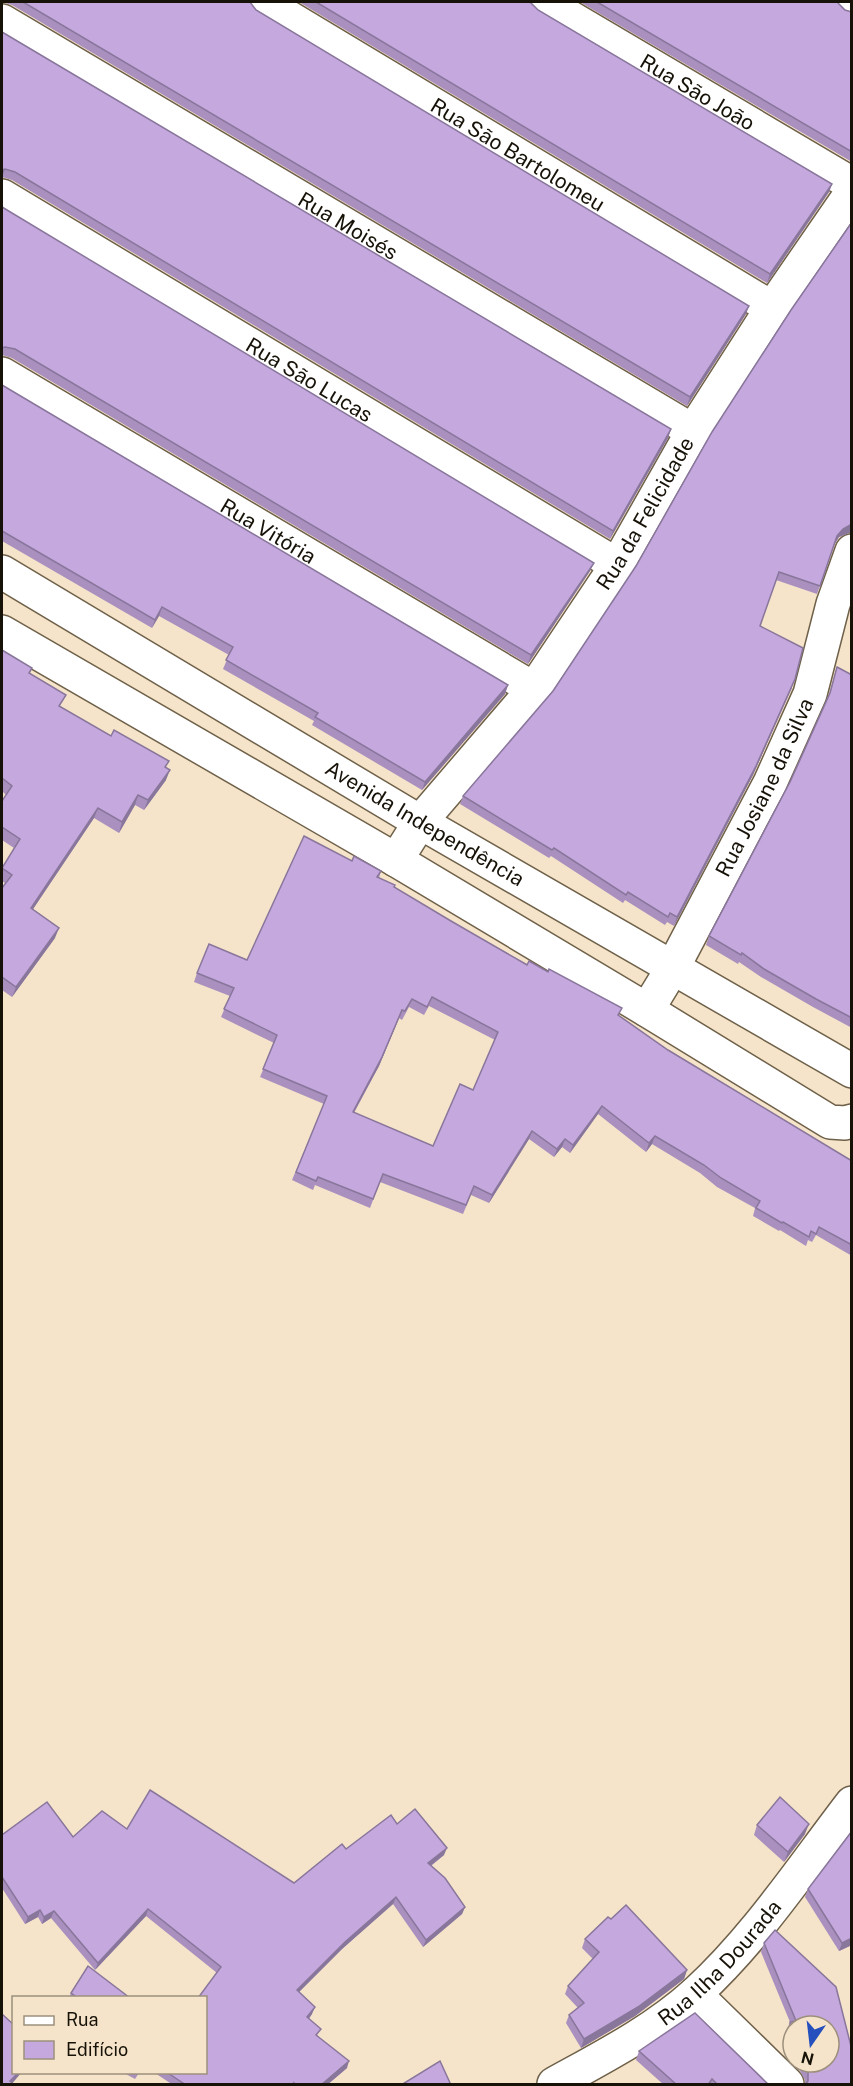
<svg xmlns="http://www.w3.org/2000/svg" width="853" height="2086" viewBox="0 0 853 2086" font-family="'Public Sans',sans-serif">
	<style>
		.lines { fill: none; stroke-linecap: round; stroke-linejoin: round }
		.street-casing { stroke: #6f6149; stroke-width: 36 }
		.secondary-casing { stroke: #6f6149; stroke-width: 36 }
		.street { stroke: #fff; stroke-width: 33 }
		.secondary { stroke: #fff; stroke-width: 33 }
		.wall { fill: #a990bf; fill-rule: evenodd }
		.shaded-wall { fill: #89769b }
		.building { fill: #c4a8de; stroke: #89769b; stroke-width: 1.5; fill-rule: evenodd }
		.labels { text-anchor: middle; stroke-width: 5; stroke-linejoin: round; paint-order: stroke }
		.street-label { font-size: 21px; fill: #171208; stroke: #f5e4ca }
	</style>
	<rect width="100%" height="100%" fill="#f5e4ca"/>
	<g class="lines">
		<defs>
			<g id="street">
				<path id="s1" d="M263,2l509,306"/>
				<path id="s2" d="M544,2l308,182"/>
				<path d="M851,2h1"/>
				<path id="s3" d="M2,21l691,410"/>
				<path id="s4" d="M2,196l615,369"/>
				<path id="s5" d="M2,374l532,315"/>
				<path id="s6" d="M396,860l24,-38 114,-133 83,-124 76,-134 79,-123 80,-116"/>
				<path id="s7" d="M647,1010l25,-41 98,-186 40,-89 23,-90 19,-53"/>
				<path d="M695,1994l92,90"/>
				<path id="s8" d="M554,2084c49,-27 100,-53 142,-91 60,-55 106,-125 156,-190"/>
			</g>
			<g id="secondary">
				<path id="s9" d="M2,572l418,250 432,249"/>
				<path d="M2,632l394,228 251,150 183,112 15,1 7,-2"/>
			</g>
		</defs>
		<use href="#street" class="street-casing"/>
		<use href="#secondary" class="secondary-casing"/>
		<use href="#street" class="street"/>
		<use href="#secondary" class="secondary"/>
	</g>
	<g class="wall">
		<path d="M2,2h248l6,8 490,304 -59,92 -675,-401z"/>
		<path d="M299,2h231l8,8 294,174 -3,8 -62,91z"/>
		<path d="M580,2h258v1l7,7 7,2v150z"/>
		<path d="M2,32l669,397 -3,9 -58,101 -598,-359 -10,-3z"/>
		<path d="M2,207l588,364 -62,93 -516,-306 -10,-3z"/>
		<path d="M2,385l506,300 -3,9 -83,96 -110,-65 2,-4 -91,-52 6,-14 -70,-39 -7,12 -150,-87z"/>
		<path d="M849,533l-10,4 -5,8 -17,49 -41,-14 -16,46 32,62 -39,87 -79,151 -7,-4 -2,3 -40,-25 -2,3 -72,-47 -2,2 -89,-54 3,-8 90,-105 83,-125z"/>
		<path d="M2,650l28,24 31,33 105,61v12l-22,30 -9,-5 -16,28 -25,-15 -61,91 22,29 -43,59 -10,-7v-102l3,-5 -3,-2v-13l12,-20 -12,-8v-39l4,-6 -4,-4z"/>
		<path d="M837,667l15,8v353l-39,-21 -52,-30 -22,-15 -1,2 -32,-19 3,-9 81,-154 38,-84z"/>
		<path d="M352,861l29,10 -2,7 72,43 168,95 49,34 184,111v95l-36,-21 -4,7 -4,-2 -2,6 -26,-16 -1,1 -26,-15 2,-8 -38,-21 -17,-14 -48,-29 -6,8 -48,-38 -28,39 -8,-6 -8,10 -25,-18 -40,64 -18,-8 -8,19 -83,-32 -10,26 -55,-23 -2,5 -21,-10 32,-76 -64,-27 14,-34 -53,-26 9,-21 -36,-14 3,-9 50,-13zM429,1006l66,34 -22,50 -40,56 -79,-33 25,-47 20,-48 3,2 7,-13 15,8z"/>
		<path d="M397,1824l47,31 -13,11 34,41 -3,7 -39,33 -30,-43 -51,45 -43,43 13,22 -3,5 9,17 29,32 -20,17h-154l-18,-12h51l11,-100 -71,-57 -51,54 -44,-52 -9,6 -4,-7 -13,7 -23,-36v-53l71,2 54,-8 167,54 52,-34z"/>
		<path d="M757,1825l48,9 -21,28 -30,-27z"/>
		<path d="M808,1889l44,56 -13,6 -34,-54z"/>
		<path d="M585,1939l102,31 -3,9 -49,37 -54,32 -15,-25 3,-8 9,-7 -13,-14 3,-8 25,-27 -11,-11z"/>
		<path d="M764,1943l88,107 -47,35v-5l-5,-9 -8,-9 -5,-32 3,-8 -29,-70zM793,2026l36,36h-36z"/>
		<path d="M71,1993l59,5h-61z"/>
		<path d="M639,2051l130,34h-105l-28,-25z"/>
		<path d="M124,2073h15l-4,6z"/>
	</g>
	<g class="shaded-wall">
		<path d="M5,169l-3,8v-7z"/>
		<path d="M832,184l-3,8 -62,91 3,-9z"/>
		<path d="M749,306l-3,8 -59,92 3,-9z"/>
		<path d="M671,429l-3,9 -58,101 3,-8z"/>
		<path d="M852,524v9h-3l-10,4 -5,8 3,-9 6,-7z"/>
		<path d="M594,563l-4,8 -62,93 3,-9z"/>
		<path d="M162,607l-3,9 -7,12 3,-8z"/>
		<path d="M795,679l-42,96 -79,151 3,-9z"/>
		<path d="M508,685l-3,9 -83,96 3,-8z"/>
		<path d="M170,770l-4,10 -22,30 4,-10z"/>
		<path d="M138,795l-3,10 -16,28 3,-11z"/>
		<path d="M98,808l-4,10 -67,100 4,-10z"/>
		<path d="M59,928l-4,10 -43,59 4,-10z"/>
		<path d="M399,1018l-20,48 -30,55 4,-9z"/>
		<path d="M602,1106l-4,8 -28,39 3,-8z"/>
		<path d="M532,1131l-3,8 -40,64 3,-8z"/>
		<path d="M655,1136l-3,8 -6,8 3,-9z"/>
		<path d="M565,1139l-3,8 -8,10 3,-8z"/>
		<path d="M809,1824l-4,10 -21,28 4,-10z"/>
		<path d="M447,1848l-3,7 -19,15 3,-7z"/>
		<path d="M396,1897l-3,7 -51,45 -48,48 3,-7 48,-48z"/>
		<path d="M465,1907l-3,7 -39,33 3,-7z"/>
		<path d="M148,1909l-2,7 -51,54 3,-7z"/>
		<path d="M40,1910l-2,7 -13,7 3,-7z"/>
		<path d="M54,1911l-3,7 -9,6 2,-7z"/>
		<path d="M852,1938v7l-13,6 3,-8z"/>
		<path d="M687,1970l-3,9 -49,37 -54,32 3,-9z"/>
		<path d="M315,2007l-3,7 -8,10 3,-7z"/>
		<path d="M349,2061l-2,7 -20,17h-6z"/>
		<path d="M18,2073h3l-10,12 -1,-4z"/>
	</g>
	<g class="building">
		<path d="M23,2h227l6,8 493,296 -59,91z"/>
		<path d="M316,2h214l8,8 294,174 -62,90z"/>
		<path d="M597,2h241v1l7,7 7,2v140z"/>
		<path d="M2,32l669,397 -58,102 -598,-359 -10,-3 -3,1z"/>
		<path d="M2,207l592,356 -63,92 -516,-306 -10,-2 -3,1z"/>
		<path d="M852,222v302l-9,5 -6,7 -17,50 -41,-14 -19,54 43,22 -8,31 -39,87 -79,151 -7,-4 -2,4 -40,-25 -2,3 -72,-47 -2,2 -89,-54 90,-105 83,-125 76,-134 79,-122z"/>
		<path d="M2,385l506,300 -83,97 -110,-65 3,-4 -92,-53 7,-13 -71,-40 -7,13 -153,-89z"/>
		<path d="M2,650l30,18 -3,5 37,22 -7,11 52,30 3,-6 55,31 -4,6 5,3 -22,30 -10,-5 -16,27 -24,-14 -67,100 28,20 -43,59 -14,-10v-89l10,-13 -10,-7 18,-29 -18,-12v-26l10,-15 -10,-8z"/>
		<path d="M837,667l15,8v343l-36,-19 -52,-30 -22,-16 -1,2 -32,-19 81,-154 40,-89z"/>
		<path d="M304,836l48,25 2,-5 27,15 -4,6 18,8 -1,2 57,34 76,44 2,-4 19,11 1,-3 73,39 -4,7 50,35 184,111v84l-33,-18 -3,7 -5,-3 -2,6 -26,-15 -1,1 -26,-15 4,-7 -39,-23 -17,-13 -49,-29 -6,7 -47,-37 -29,39 -8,-6 -8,10 -25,-18 -40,64 -18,-9 -8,19 -83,-31 -10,25 -55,-22 -2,4 -20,-9 31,-76 -64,-27 14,-34 -53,-26 10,-21 -37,-15 12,-29 38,16zM432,997l66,35 -25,58 -13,-6 -27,62 -80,-34 29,-55 20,-47 3,1 7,-12 15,8z"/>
		<path d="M150,1790l144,93 48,-39 4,5 45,-34 6,9 18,-15 32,39 -19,15 17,15 20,29 -39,33 -30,-43 -51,45 -48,48 18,17 -8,10 14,12 -5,6 33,26 -28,24h-25l-2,-2v2h-108l-18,-12h38v-75h-8l23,-31 -73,-58 -50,54 -44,-52 -10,6 -4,-7 -12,7 -26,-40v-42l45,-33 26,35 29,-26 25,18z"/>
		<path d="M780,1797l29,27 -21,28 -31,-27z"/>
		<path d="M852,1831v107l-10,5 -34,-54z"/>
		<path d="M626,1905l61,65 -49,37 -54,32 -15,-24 15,-12 -16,-17 31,-34 -14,-13 23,-22 3,2z"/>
		<path d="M775,1930l61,57 16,63v35h-47l3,-4v-10l-5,-9h26v-36h-36v15l-3,-19 6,-1 -32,-78z"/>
		<path d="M88,1966l42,32h-52l-7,-5z"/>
		<path d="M695,2013l74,72h-51l-6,-6 -4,6h-31l-38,-34z"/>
		<path d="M2,2014l12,11v48h4l-8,8 4,4h-12z"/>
		<path d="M440,2061l11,24h-50z"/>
	</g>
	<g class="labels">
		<g class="street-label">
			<text dy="7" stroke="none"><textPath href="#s2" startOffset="178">Rua São João</textPath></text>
			<text dy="7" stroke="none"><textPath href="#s1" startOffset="297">Rua São Bartolomeu</textPath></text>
			<text dy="7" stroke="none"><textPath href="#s3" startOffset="402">Rua Moisés</textPath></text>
			<text dy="7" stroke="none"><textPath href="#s4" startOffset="358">Rua São Lucas</textPath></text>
			<text dy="7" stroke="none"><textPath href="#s6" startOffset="428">Rua da Felicidade</textPath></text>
			<text dy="7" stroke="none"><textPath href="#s5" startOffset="309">Rua Vitória</textPath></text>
			<text dy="7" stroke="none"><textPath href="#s7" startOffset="252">Rua Josiane da Silva</textPath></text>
			<text dy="7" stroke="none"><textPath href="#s9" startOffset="492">Avenida Independência</textPath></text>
			<text dy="7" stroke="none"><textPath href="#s8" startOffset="207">Rua Ilha Dourada</textPath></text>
		</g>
	</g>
	<rect width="853" height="2086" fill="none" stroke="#171208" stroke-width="6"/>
	<rect x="12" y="1996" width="195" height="78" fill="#f5e4ca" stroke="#9c907c" stroke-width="1.5"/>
	<rect x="24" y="2016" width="30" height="9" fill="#ffffff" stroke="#9c907c" stroke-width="1.5"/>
	<text x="66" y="2026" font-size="18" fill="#171208">Rua</text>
	<rect x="24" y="2041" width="30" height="18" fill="#c4a8de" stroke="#9c907c" stroke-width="1.5"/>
	<text x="66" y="2056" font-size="18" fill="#171208">Edifício</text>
	<g transform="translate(811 2044) rotate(194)"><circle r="28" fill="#f5e4ca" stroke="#9c907c" stroke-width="1.5"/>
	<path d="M0-4.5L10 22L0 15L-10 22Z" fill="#254fbd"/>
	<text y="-9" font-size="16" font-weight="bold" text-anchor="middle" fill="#171208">N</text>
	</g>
</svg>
